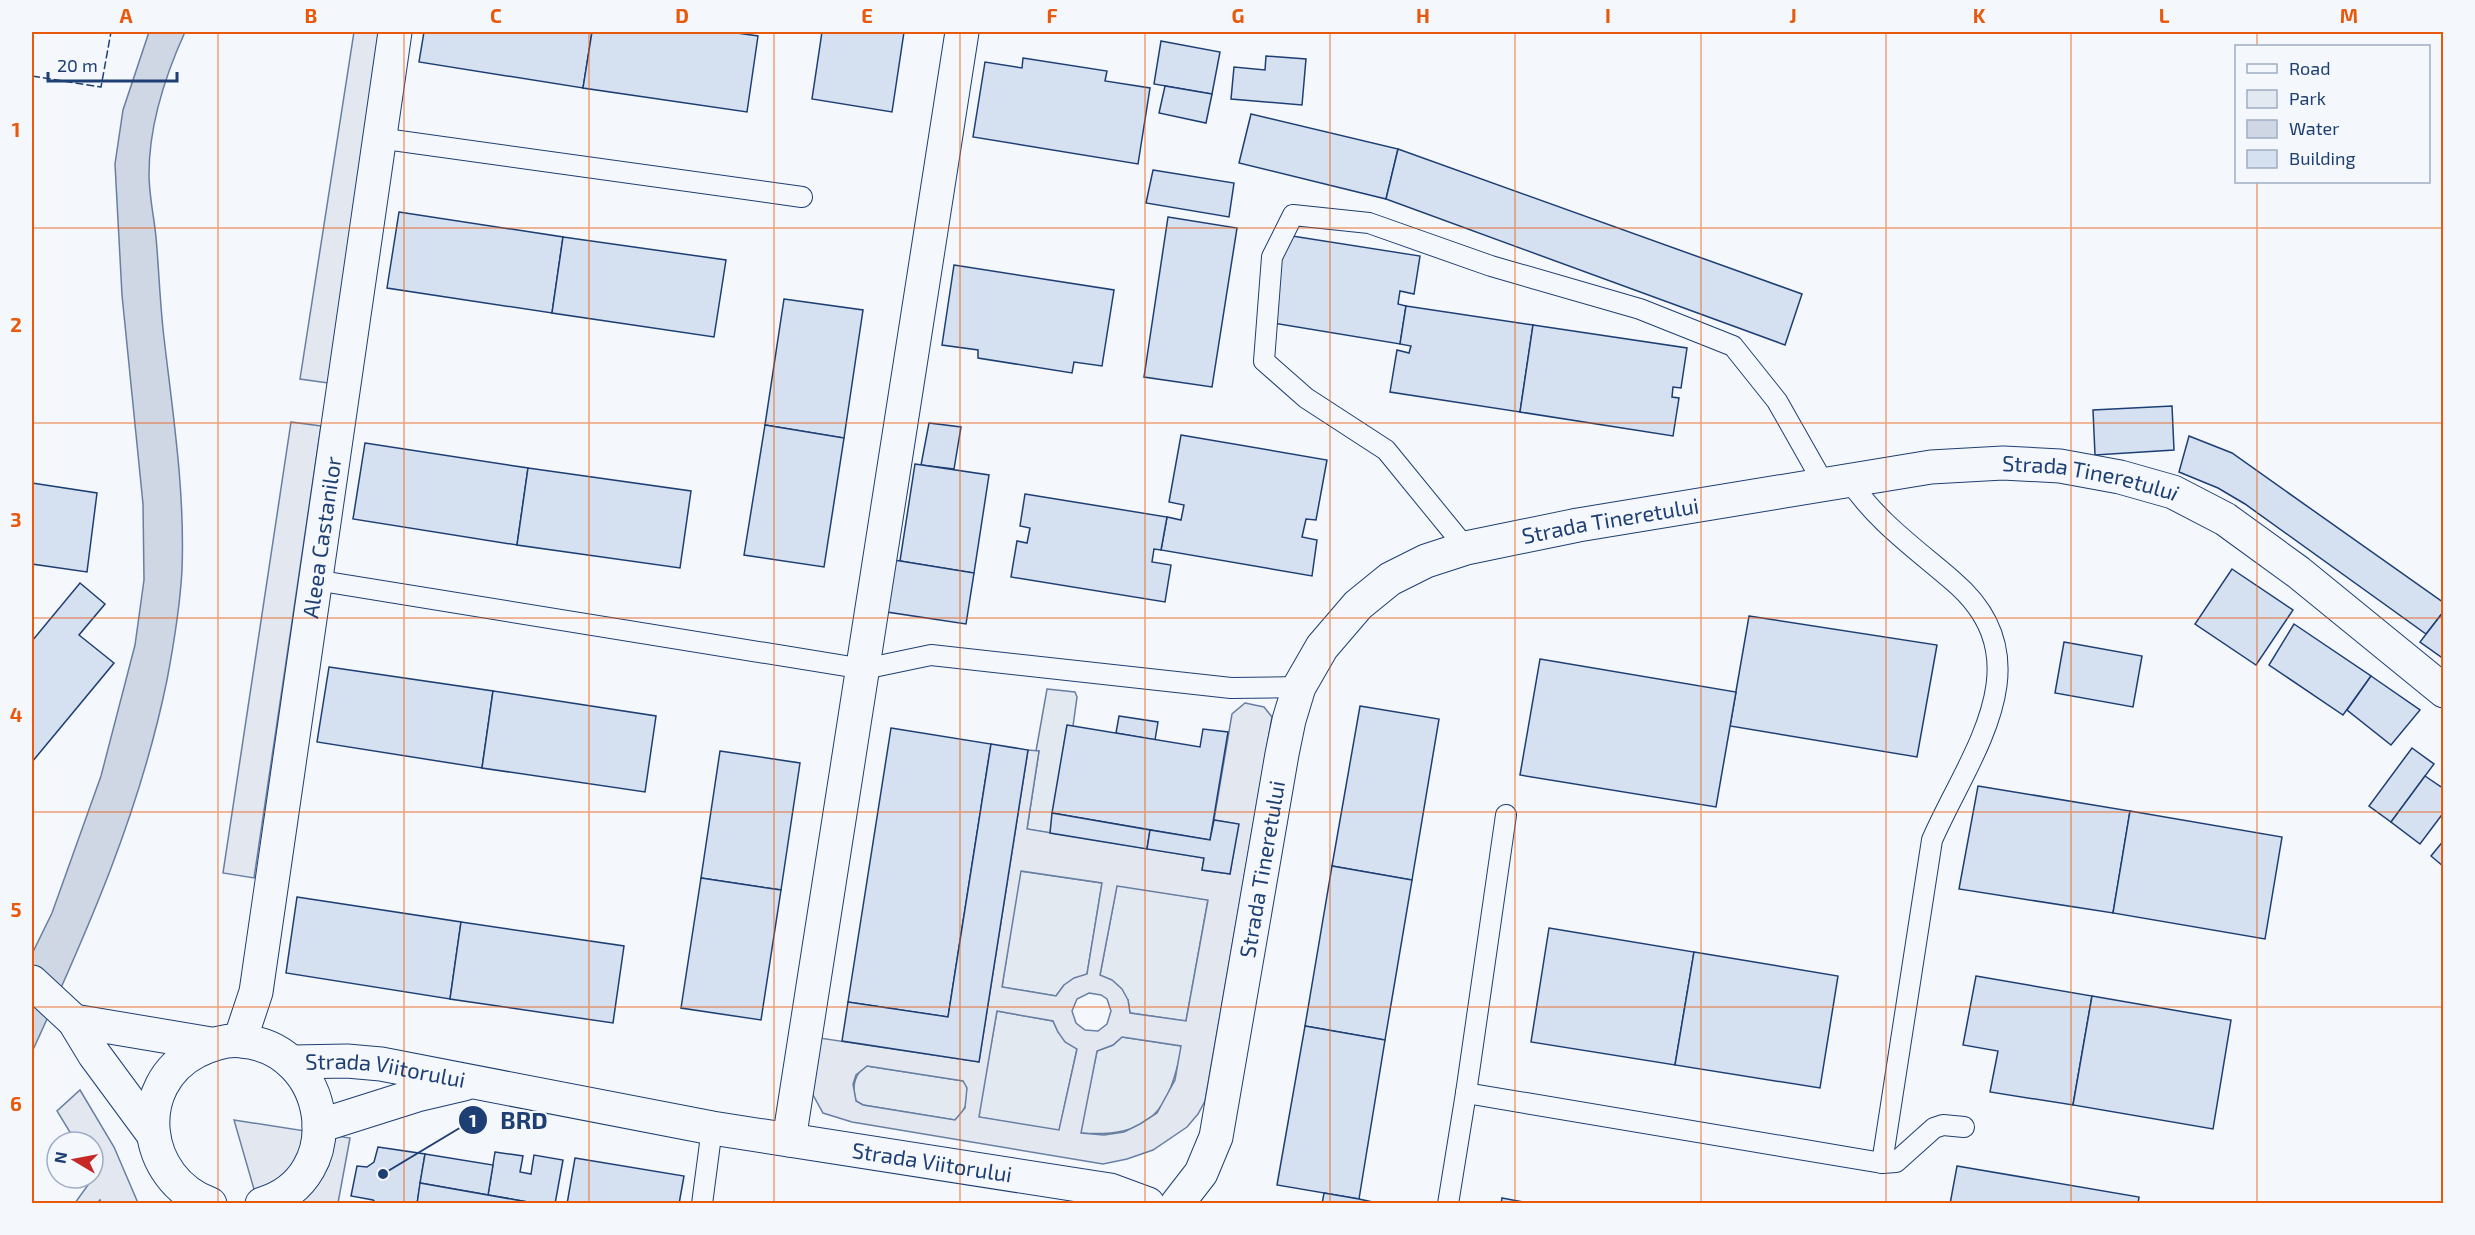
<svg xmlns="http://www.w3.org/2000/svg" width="2475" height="1235" viewBox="0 0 2475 1235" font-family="'Exo 2',sans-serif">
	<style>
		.green { fill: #e3e9f0; stroke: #687fa3; stroke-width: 1.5 }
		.parking { fill: #e3e8f0; stroke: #687fa3; stroke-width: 1.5; fill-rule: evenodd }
		.water { fill: #cfd7e4; stroke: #687fa3; stroke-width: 1.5 }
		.building { fill: #d5e0f0; stroke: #1d3f73; stroke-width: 1.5 }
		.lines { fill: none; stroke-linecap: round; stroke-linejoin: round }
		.lane-casing { stroke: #1d3f73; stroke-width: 22 }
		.street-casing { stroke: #1d3f73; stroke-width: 35 }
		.primary-casing { stroke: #1d3f73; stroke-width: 35 }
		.lane { stroke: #f4f7fb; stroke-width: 20 }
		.street { stroke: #f4f7fb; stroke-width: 33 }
		.primary { stroke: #f4f7fb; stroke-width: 33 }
		.fence { stroke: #1d3f73; stroke-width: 1.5; stroke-dasharray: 8 3; stroke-linecap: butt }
		.grid { fill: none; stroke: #e8590c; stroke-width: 1.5; stroke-opacity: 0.55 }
		.labels { text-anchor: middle; stroke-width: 4.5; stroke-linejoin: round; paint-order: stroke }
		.street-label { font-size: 22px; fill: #1d3f73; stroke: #f4f7fb }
		.leader { fill: none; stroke: #1d3f73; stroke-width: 2 }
		.callout-dot { fill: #1d3f73; stroke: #f4f7fb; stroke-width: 2 }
		.mark-label { font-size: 18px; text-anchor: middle; font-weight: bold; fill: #fff }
		.callout-label { font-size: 24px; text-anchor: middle; font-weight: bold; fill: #1d3f73; stroke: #f4f7fb; stroke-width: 4.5; stroke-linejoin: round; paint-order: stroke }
		.neatline { fill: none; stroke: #e8590c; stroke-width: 2 }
		.grid-label { font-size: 20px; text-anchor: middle; font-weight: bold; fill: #e8590c }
	</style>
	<rect width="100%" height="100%" fill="#f4f7fb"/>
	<g class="green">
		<path d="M1047,689l28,3 2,5 -4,29h-6l-17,107 -23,-4 12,-78h-3z"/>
		<path d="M1020,871l82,12 -15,91 -23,11 -8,11 -54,-9z"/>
		<path d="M1117,885l91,15 -22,121 -56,-8 -2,-13 -28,-25z"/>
		<path d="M997,1011l56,10 5,11 19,17 -18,82 -81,-14z"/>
		<path d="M1122,1037l60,9c-13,65 -31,92 -102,87l17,-82 16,-6z"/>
		<path d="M867,1066l97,15c8,14 3,28 -9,39l-92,-15 -7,-4c-4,-14 -3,-27 11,-35z"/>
	</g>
	<g class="parking">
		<path d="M354,32h27l-53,351 -28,-4z"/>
		<path d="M291,422l30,4 -67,452 -31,-5z"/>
		<path d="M1245,703l19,4 8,10 -67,384 -7,13 -11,13 -34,23 -26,9 -24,5 -251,-42 -29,-9 -11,-20 8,-55 159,24 49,-312 11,1 -12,78 177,29 -2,12 28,4 8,-50 -24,-4 18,-106zM1021,871l81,12 -15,91 -13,4 -10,7 -8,11 -54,-9zM1117,886l91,14 -22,121 -56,-8 -2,-13 -6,-11 -10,-9 -12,-5zM1089,993l12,2 6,4 4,12 -4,13 -9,7 -13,-1 -9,-7 -4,-12 5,-12zM997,1011l56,10 5,11 7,10 12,7 -18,81 -80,-13zM1122,1037l59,9 -6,34 -18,33 -17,11 -16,8 -20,3 -23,-2 16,-82 16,-6zM867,1066l96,15 4,7 -2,20 -10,12 -92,-15 -7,-4 -3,-17 3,-9z"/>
		<path d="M80,1090l34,57 24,56h-37l-1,-3 -3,3h-22l18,-25v-36h-17l-19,-31z"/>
		<path d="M234,1120l116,18 -12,65h-80z"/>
	</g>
	<path class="water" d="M149,32h36c-20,44 -36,92 -36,142 0,21 5,43 7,63 3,34 4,67 8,101 9,77 21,153 18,232 -2,37 -8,73 -15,110 -27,132 -79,250 -135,372v-98l20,-41 49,-137 34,-131 9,-65 -1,-76 -21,-209 -7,-131 8,-54z"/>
	<g class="building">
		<path d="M424,32h168l-9,56 -164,-26z"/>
		<path d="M592,32h138l28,4 -11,76 -164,-24z"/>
		<path d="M822,32h82l-12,80 -80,-13z"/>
		<path d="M1161,41l59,11 -8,42 -58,-10z"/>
		<path d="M1266,56l40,3 -4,46 -71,-6 3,-32 31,3z"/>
		<path d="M1023,58l84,13 -2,10 45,7 -12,76 -165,-27 12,-75 37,6z"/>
		<path d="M1165,86l47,8 -6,29 -47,-10z"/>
		<path d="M1251,114l147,35 -12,50 -147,-36z"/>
		<path d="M1398,149l404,145 -17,51 -399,-146z"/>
		<path d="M1153,170l81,13 -5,34 -83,-14z"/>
		<path d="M399,212l164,25 -11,76 -165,-25z"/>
		<path d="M1168,217l69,11 -25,159 -68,-10z"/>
		<path d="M1273,233l147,23 -6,38 -14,-3 -2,13 8,2 -6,38 -139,-23z"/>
		<path d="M563,237l163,23 -12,77 -162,-24z"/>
		<path d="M954,265l160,25 -12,76 -28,-4 -2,11 -94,-15v-8l-36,-5z"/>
		<path d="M784,299l79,11 -19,128 -79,-13z"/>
		<path d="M1406,306l127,19 -13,87 -130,-20 7,-42 12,3 2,-7 -11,-2z"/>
		<path d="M1533,325l154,23 -6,40 -8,-1 -1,10 7,1 -6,38 -153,-24z"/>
		<path d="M2172,406l2,44 -79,5 -2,-45z"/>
		<path d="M929,423l32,4 -7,42 -33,-4z"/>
		<path d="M765,425l79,13 -20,129 -80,-12z"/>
		<path d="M1181,435l146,25 -11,60 -10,-1 -4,18 15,3 -5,36 -151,-26 6,-33 14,3 3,-15 -15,-3z"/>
		<path d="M2189,436l43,17 212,150v8l-18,23 -181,-130 -27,-16 -39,-16z"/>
		<path d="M365,443l163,25 -11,77 -164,-26z"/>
		<path d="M915,464l74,11 -15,98 -74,-12z"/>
		<path d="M528,468l163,23 -11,77 -163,-23z"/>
		<path d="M32,483l65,10 -10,79 -55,-8z"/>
		<path d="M1025,494l142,23 -6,33 -7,-1 -2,13 19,3 -6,37 -154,-25 6,-36 10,2 3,-15 -10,-2z"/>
		<path d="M894,560l80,13 -8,51 -79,-12z"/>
		<path d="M2232,569l61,41 -37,55 -61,-41z"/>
		<path d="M80,583l25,21 -26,31 35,28 -82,99v-121z"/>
		<path d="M2444,611v48l-24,-17z"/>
		<path d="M1749,616l188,29 -20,112 -187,-31z"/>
		<path d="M2294,624l77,52 -28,39 -74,-50z"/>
		<path d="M2064,642l78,14 -9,51 -78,-14z"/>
		<path d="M1540,659l196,33 -20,115 -196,-32z"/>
		<path d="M329,667l164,24 -11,77 -165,-26z"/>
		<path d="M2371,676l49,34 -29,35 -44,-35z"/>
		<path d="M493,691l163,25 -11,76 -163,-24z"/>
		<path d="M1360,706l79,13 -27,161 -80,-14z"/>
		<path d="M1119,716l39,6 -3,18 -39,-7z"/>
		<path d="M1067,725l133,22 3,-18 25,3 -18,108 -158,-27z"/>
		<path d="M891,728l100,16 -43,273 -100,-15z"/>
		<path d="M991,744l37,6 -49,312 -137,-21 6,-39 100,15z"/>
		<path d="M2412,748l22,16 -43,58 -22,-16z"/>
		<path d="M720,751l80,12 -19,127 -80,-12z"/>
		<path d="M2425,776l19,13v23l-24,32 -29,-22z"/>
		<path d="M1978,786l152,25 -17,102 -154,-24z"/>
		<path d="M2130,811l152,26 -17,102 -152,-26z"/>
		<path d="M1052,813l98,17 -3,19 -97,-16z"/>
		<path d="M1214,820l25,4 -9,50 -28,-4 2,-12 -57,-9 3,-19 60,10z"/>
		<path d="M2444,840v27l-13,-11z"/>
		<path d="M1332,866l80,14 -27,160 -80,-14z"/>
		<path d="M701,878l80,12 -20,130 -80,-12z"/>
		<path d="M297,897l164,25 -11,77 -164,-26z"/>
		<path d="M461,922l163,24 -11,77 -163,-24z"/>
		<path d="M1549,928l145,24 -19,113 -144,-23z"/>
		<path d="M1694,952l144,24 -18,112 -145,-23z"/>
		<path d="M1976,976l116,20 -19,109 -83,-13 8,-41 -35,-6z"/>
		<path d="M2092,996l139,24 -18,109 -140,-24z"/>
		<path d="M1305,1026l80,14 -26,159 -82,-14z"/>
		<path d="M378,1147l47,7 -8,50h-40l-4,-4 -22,-4 6,-30 10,1 7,-5z"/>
		<path d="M495,1152l28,4 -3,16 11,2 3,-19 29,5 -8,44h-16l-51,-9z"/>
		<path d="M425,1154l68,11 -5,30 -68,-12z"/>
		<path d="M575,1158l109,18 -5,28h-112z"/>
		<path d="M1957,1166l182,31 -1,7h-188z"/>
		<path d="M420,1183l119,21h-122z"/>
		<path d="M1324,1193l35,6 23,5h-60z"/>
		<path d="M1502,1198l32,6h-33z"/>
	</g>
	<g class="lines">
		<defs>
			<g id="lane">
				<path d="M378,138l424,59"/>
				<path d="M1849,480c27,41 67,69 104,101 94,80 16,174 -21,259l-50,323"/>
				<path d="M1466,548l-80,-98 -80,-52 -42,-37 8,-104 21,-42 76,8 122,43 149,43 93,37 44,55 47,83"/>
				<path d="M315,580l549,89 67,-14 300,33 68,-1"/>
				<path d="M1466,1093l416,70 14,-1 38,-34 9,-3 21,2"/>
				<path d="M702,1204l10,-76"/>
				<path d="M1448,1204l18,-111 40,-278"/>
			</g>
			<g id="street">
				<path id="s1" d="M240,1040l16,-48 139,-960"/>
				<path id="s2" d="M293,1062l54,-1 34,3 331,64 398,62 38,14"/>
				<path d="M319,1126l98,-31 47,-11"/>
				<path d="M789,1140l173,-1108"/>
				<path id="s3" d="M1177,1204l24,-31 15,-36 66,-383 7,-34 10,-33 23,-40 36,-42 32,-26 36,-18 40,-13 112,-23 353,-58 72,-4 57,3 60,11 53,15 52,27 73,53 146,119"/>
			</g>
			<g id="primary">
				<path d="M32,982l42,39 20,33 59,80"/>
				<path d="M74,1021l137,23"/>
				<path d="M210,1204c-68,-25 -79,-119 -13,-153 13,-6 29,-12 44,-10 90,7 109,137 21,163"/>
			</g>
		</defs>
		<use href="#lane" class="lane-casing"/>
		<use href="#street" class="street-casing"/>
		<use href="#primary" class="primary-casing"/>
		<use href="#lane" class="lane"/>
		<use href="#street" class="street"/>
		<use href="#primary" class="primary"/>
		<path class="fence" d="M32,76l69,11 10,-55"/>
	</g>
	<path class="grid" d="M218,32v1172M404,32v1172M589,32v1172M774,32v1172M960,32v1172M1145,32v1172M1330,32v1172M1515,32v1172M1701,32v1172M1886,32v1172M2071,32v1172M2257,32v14M2257,182v1022M32,228h2412M32,423h2412M32,618h2412M32,812h2412M32,1007h2412"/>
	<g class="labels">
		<g class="street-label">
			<text dy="8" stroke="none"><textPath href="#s3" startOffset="1394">Strada Tineretului</textPath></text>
			<text dy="8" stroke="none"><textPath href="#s3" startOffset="908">Strada Tineretului</textPath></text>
			<text dy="8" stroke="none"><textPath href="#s1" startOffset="510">Aleea Castanilor</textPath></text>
			<text dy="8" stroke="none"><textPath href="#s3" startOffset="350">Strada Tineretului</textPath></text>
			<text dy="8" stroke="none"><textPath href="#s2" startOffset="93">Strada Viitorului</textPath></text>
			<text dy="8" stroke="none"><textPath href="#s2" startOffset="648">Strada Viitorului</textPath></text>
		</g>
	</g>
	<path class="leader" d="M383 1174L473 1120"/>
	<g class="callout-dot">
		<circle cx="383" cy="1174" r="6"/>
		<circle cx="473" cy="1120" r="15"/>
	</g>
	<g class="mark-label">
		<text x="473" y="1127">1</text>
	</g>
	<g class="callout-label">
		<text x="524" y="1129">BRD</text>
	</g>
	<rect width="2475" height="1235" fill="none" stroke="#f4f7fb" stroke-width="66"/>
	<rect x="2235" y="45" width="195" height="138" fill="#f4f7fb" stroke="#9eadc5" stroke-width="1.5"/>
	<rect x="2247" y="64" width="30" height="9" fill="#f4f7fb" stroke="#9eadc5" stroke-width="1.5"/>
	<text x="2289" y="75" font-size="18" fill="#1d3f73">Road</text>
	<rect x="2247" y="90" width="30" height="18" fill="#e3e9f0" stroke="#9eadc5" stroke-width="1.5"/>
	<text x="2289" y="105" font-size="18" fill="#1d3f73">Park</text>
	<rect x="2247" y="120" width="30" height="18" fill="#cfd7e4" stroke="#9eadc5" stroke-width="1.5"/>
	<text x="2289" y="135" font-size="18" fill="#1d3f73">Water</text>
	<rect x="2247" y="150" width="30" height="18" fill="#d5e0f0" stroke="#9eadc5" stroke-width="1.5"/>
	<text x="2289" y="165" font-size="18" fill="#1d3f73">Building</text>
	<g transform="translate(75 1160) rotate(280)"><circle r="28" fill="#f4f7fb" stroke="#9eadc5" stroke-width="1.5"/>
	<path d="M0-4.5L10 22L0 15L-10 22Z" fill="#c62828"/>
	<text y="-9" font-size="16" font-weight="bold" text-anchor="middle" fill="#1d3f73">N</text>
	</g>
	<path d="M48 72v9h129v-9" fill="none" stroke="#1d3f73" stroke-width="3"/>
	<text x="57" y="72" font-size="18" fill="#1d3f73" stroke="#f4f7fb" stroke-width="4.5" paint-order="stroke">20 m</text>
	<rect x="33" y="33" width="2409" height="1169" class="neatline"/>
	<g class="grid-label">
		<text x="126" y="23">A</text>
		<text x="311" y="23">B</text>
		<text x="496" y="23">C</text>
		<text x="682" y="23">D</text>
		<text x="867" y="23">E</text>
		<text x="1052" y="23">F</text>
		<text x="1238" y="23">G</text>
		<text x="1423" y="23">H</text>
		<text x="1608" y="23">I</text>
		<text x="1793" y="23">J</text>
		<text x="1979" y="23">K</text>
		<text x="2164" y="23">L</text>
		<text x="2349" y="23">M</text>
		<text x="16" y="137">1</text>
		<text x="16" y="332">2</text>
		<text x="16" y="527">3</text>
		<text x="16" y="722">4</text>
		<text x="16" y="917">5</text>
		<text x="16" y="1111">6</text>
	</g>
</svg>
